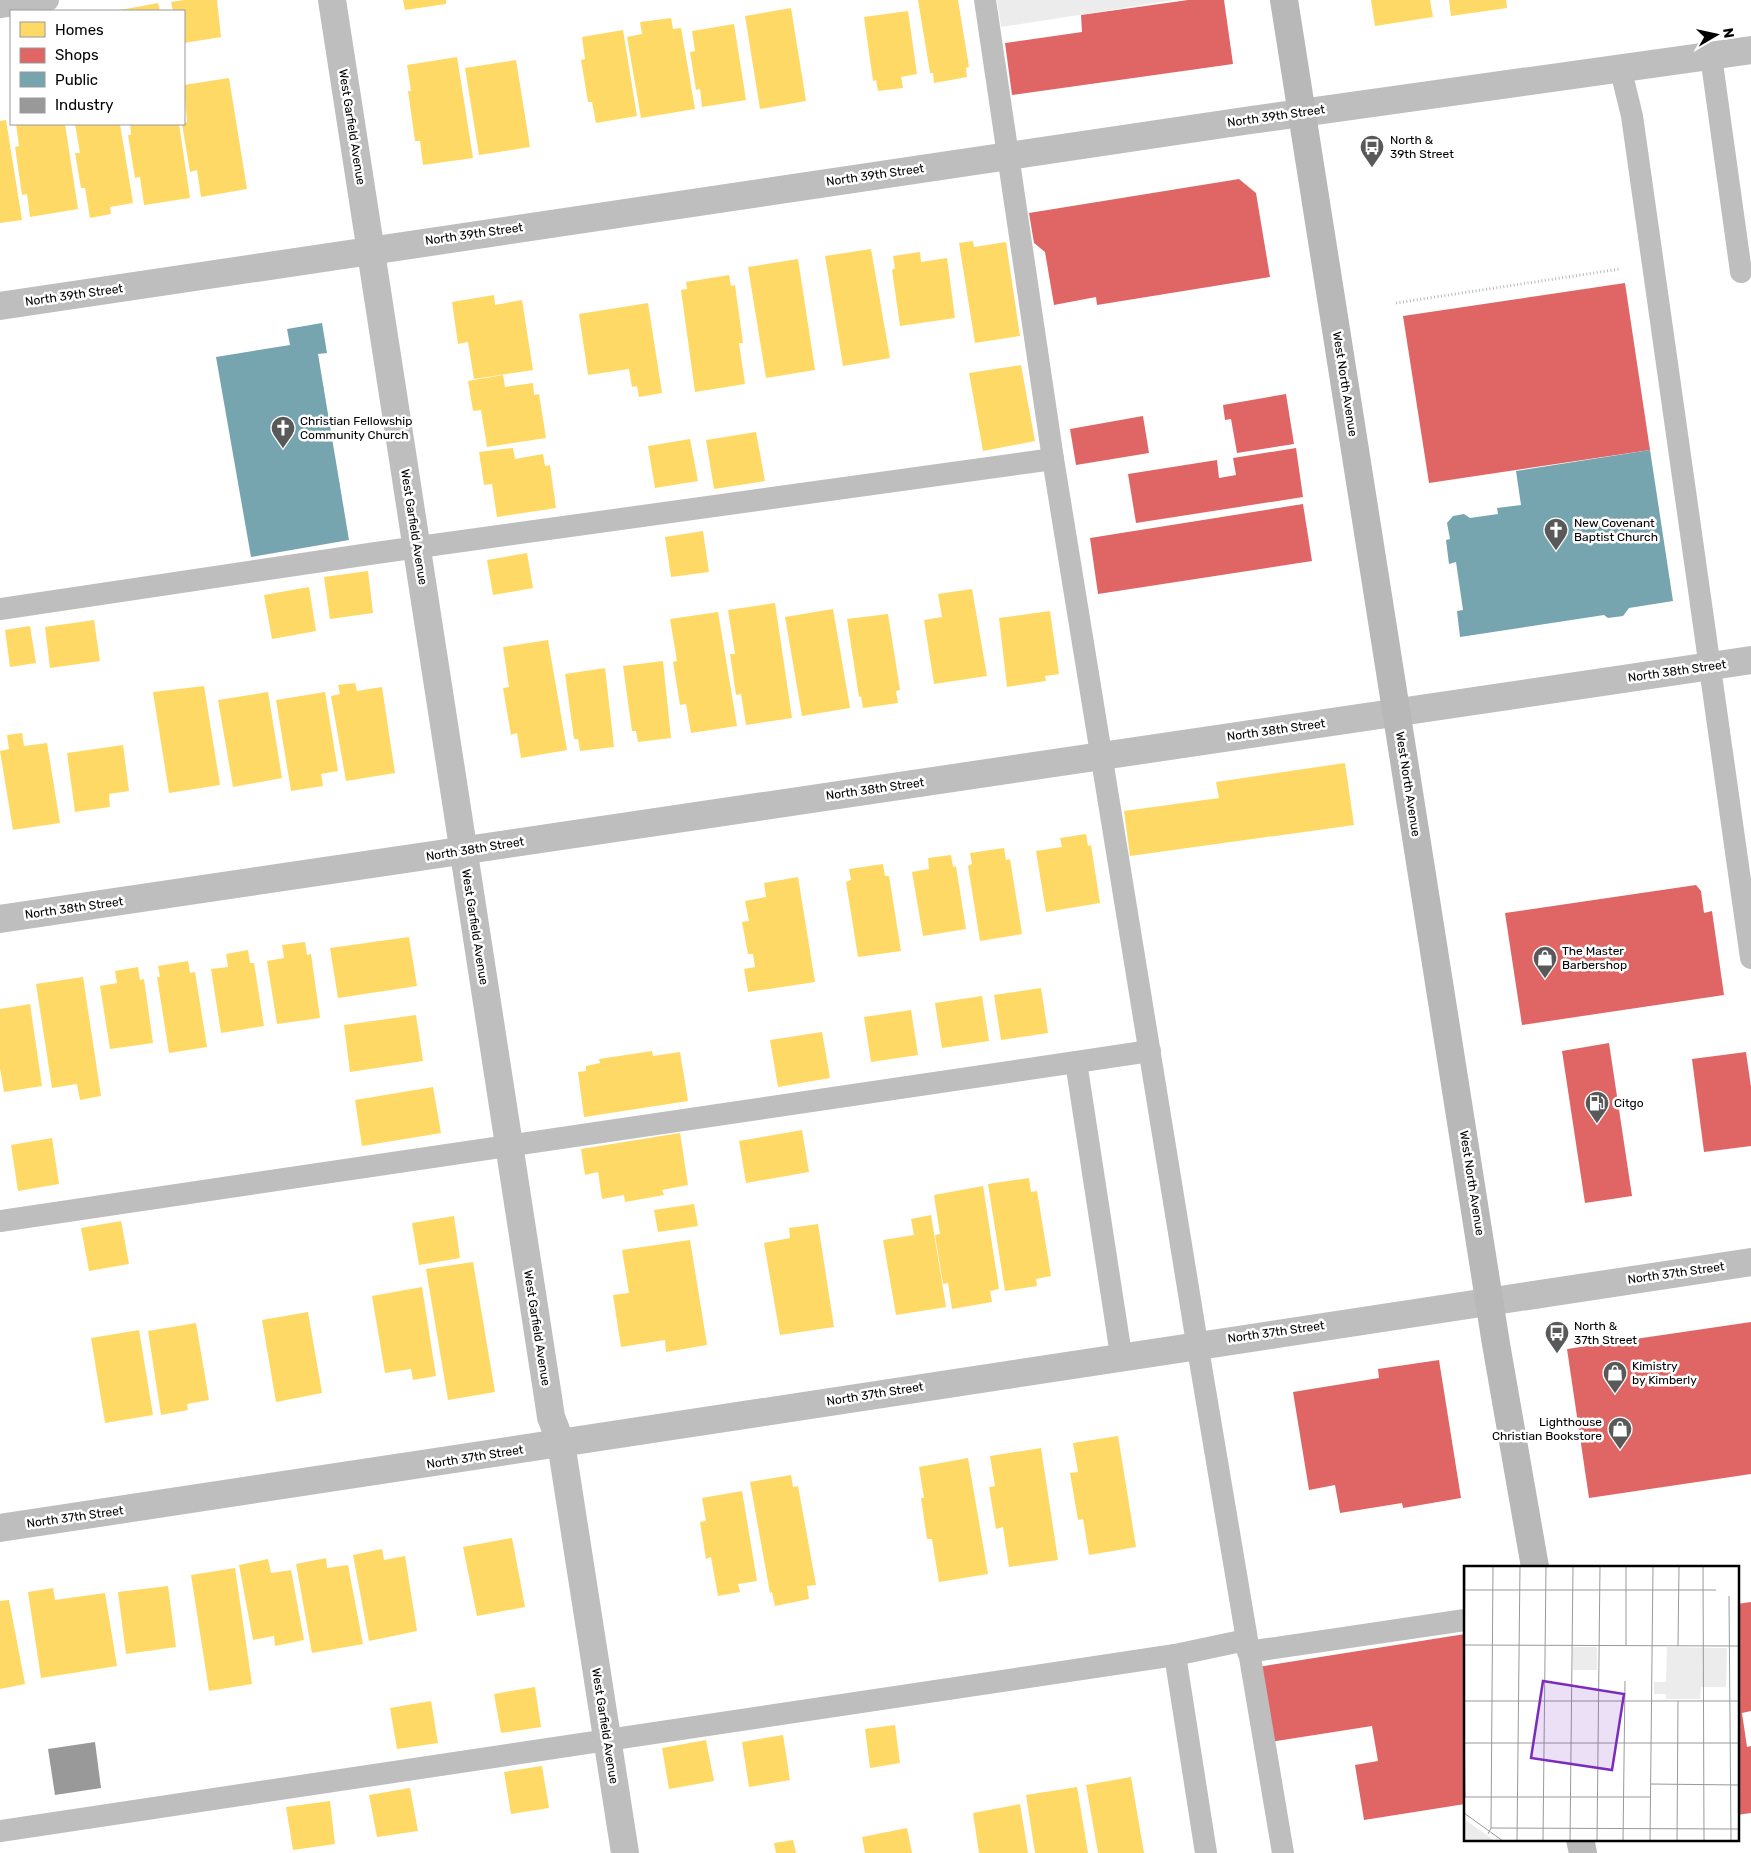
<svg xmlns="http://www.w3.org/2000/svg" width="1751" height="1853" viewBox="0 0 1751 1853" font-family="Rubik,sans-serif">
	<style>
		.green { fill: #ececec }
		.homes { fill: #ffd966 }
		.shops { fill: #e06666 }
		.public { fill: #76a5af }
		.industry { fill: #999 }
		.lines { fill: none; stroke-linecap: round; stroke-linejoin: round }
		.path { stroke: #b9b9b9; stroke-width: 3; stroke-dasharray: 1 2.5; stroke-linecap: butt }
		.service { stroke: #bebebe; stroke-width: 22 }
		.minor { stroke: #bebebe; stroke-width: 28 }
		.secondary { stroke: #b8b8b8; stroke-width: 28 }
		.labels { text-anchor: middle; stroke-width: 5; stroke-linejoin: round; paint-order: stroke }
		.street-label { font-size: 12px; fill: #000; stroke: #fff }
		.poi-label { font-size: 12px; fill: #000; stroke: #fff; text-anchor: start }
		.inset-road { fill: none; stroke: #999; stroke-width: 1 }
		.view { fill: #7b2cbf; fill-opacity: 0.15; stroke: #7b2cbf; stroke-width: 2.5 }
		.inset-edge { fill: none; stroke: #000; stroke-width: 2.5 }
	</style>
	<rect width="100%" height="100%" fill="#fff"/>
	<path class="green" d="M997,0h177l-173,27z"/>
	<g class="homes">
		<path d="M184,0h33l4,37 -37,6v-32h-11l-2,-9z"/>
		<path d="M403,0h43v4l-41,6z"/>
		<path d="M918,0h40l11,67 -3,1 1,9 -33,6 -1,-10h-3z"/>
		<path d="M1371,0h59l3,17 -58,9z"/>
		<path d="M1449,0h57l1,8 -56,8z"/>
		<path d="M158,3l2,8h-40v-1z"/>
		<path d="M791,8l15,93 -46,8 -15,-93z"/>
		<path d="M908,11l9,63 -16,3 2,11 -25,3 -2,-11 -3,1 -9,-64z"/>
		<path d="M671,18l2,11 8,-1 14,81 -54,9 -14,-81 15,-3 -2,-12z"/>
		<path d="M734,24l12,76 -44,7 -2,-18 -4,1 -6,-38 5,-1 -3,-20z"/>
		<path d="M623,30l14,86 -41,7 -4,-21h-4l-7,-42 4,-1 -3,-22z"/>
		<path d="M457,57l16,101 -50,7 -3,-24h-5l-7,-50h3l-4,-26z"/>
		<path d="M516,60l14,87 -51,8 -14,-87z"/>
		<path d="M229,78l18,111 -46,8 -4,-27 -7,2 -8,-48 5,-2 -3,-37z"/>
		<path d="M6,120l16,100 -22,3v-102z"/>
		<path d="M16,124h49l13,85 -48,8 -3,-23 -5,1 -7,-48 4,-1z"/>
		<path d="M75,124h45l13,79 -23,4 1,7 -21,4 -5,-30h-4l-6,-35h5z"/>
		<path d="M130,124h49l11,74 -46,7 -4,-28 -5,1 -7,-43h3z"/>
		<path d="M973,241l1,6 32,-5 14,94 -45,7 -16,-100z"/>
		<path d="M871,249l19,109 -47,8 -18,-110z"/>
		<path d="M920,252l1,10 26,-4 8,60 -55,8 -8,-56 3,-2 -2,-12z"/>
		<path d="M798,259l17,111 -49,8 -18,-111z"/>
		<path d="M729,275l2,11 4,-1 8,58h-4l6,41 -50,8 -14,-102 6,-1 -1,-7z"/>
		<path d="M494,295l1,10 27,-5 11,70 -59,9 -6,-37 -10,2 -6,-42z"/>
		<path d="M648,303l14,90 -23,4 -2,-11 -5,1 -3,-18 -41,6 -9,-61z"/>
		<path d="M1021,365l14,76 -52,10 -14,-78z"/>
		<path d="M503,375l2,12 28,-4 1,12 5,-1 7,44 -59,9 -6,-37 -8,1 -5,-30z"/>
		<path d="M756,432l9,49 -51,8 -8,-49z"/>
		<path d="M690,439l8,42 -43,7 -7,-42z"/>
		<path d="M513,448l2,11 28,-5 2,12 5,-1 6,43 -59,9 -5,-33 -8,1 -5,-33z"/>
		<path d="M703,531l6,41 -38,5 -6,-40z"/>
		<path d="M527,553l6,35 -40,7 -6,-35z"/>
		<path d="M368,571l5,42 -43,6 -6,-42z"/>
		<path d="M309,587l7,44 -44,8 -8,-44z"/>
		<path d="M972,589l15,87 -53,8 -10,-64 18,-3 -4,-23z"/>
		<path d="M775,603l17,115 -46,7 -5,-31 -5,1 -6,-41h5l-7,-44z"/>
		<path d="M833,609l17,99 -48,8 -17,-99z"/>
		<path d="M1050,611l9,63 -14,2 1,5 -39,6 -8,-69z"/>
		<path d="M718,612l19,114 -46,7 -5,-29 -6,1 -7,-43 4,-1 -7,-42z"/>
		<path d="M888,614l12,76 -4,1 2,12 -35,5 -2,-12 -2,1 -12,-78z"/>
		<path d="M94,620l6,41 -50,7 -5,-41z"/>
		<path d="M30,626l6,37 -26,4 -5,-37z"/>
		<path d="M548,640l19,110 -46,8 -4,-25 -6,2 -8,-47 6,-1 -6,-40z"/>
		<path d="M663,661l8,77 -33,4 -2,-11h-4l-9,-65z"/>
		<path d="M605,668l9,79 -34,4 -2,-12h-4l-9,-65z"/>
		<path d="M355,683l2,8 25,-4 13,86 -49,8 -15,-85 9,-2 -2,-9z"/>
		<path d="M204,686l16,99 -51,8 -16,-101z"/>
		<path d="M268,692l14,86 -49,9 -15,-87z"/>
		<path d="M325,692l13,79 -17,3 2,12 -32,5 -15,-91z"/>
		<path d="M22,733l2,13 23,-3 13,80 -47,7 -13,-79 9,-2 -2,-14z"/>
		<path d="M123,745l6,46 -20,3 1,13 -35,5 -8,-59z"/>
		<path d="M1345,763l9,62 -224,31 -6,-45 95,-13 -3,-16z"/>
		<path d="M1086,834l2,12 3,-1 9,58 -54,9 -10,-61 26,-4 -2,-9z"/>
		<path d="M1004,848l2,12 4,-1 12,75 -42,7 -12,-75 4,-2 -2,-11z"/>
		<path d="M951,855l2,12 3,-1 10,63 -43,7 -11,-64 17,-3 -1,-11z"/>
		<path d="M883,864l2,12h4l12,75 -43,6 -12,-75 5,-2 -2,-11z"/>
		<path d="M798,877l17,105 -67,10 -4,-23 11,-2 -2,-13h-5l-6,-32 7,-1 -4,-20 21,-4 -2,-14z"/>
		<path d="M409,937l8,49 -79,12 -8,-50z"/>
		<path d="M305,942l2,13 4,-1 9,64 -43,6 -10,-63 17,-3 -2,-13z"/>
		<path d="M248,950l2,13h4l10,63 -43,7 -10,-64 17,-2 -2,-13z"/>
		<path d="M188,961l2,12 5,-1 12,75 -38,6 -12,-76h3l-2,-11z"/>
		<path d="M138,967l2,13 4,-1 9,64 -43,6 -10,-63 17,-3 -2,-12z"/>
		<path d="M83,977l18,119 -21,4 -3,-16 -25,4 -16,-104z"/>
		<path d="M1041,988l7,45 -47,7 -7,-45z"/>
		<path d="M982,996l7,45 -47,7 -7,-45z"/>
		<path d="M30,1004l12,82 -38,6 -4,-24v-59z"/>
		<path d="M911,1010l7,45 -47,7 -7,-45z"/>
		<path d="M416,1015l7,46 -73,11 -6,-47z"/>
		<path d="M822,1032l8,46 -52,9 -8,-47z"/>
		<path d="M652,1051l1,5 27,-4 8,49 -104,16 -6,-45 8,-1v-5l14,-3 -1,-4z"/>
		<path d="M433,1087l8,46 -79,13 -7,-46z"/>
		<path d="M802,1130l7,42 -63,11 -7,-42z"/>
		<path d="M680,1133l8,52 -26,5 2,5 -39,7 -1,-7 -22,4 -4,-27 -13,3 -4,-26z"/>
		<path d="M52,1138l7,46 -41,7 -7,-46z"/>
		<path d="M1029,1178l2,14 6,-1 14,85 -15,3 1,7 -32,5 -17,-107z"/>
		<path d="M983,1186l16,103 -9,2 2,11 -40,7 -4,-26 -5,1 -8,-49 5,-1 -6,-39z"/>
		<path d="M694,1204l4,22 -40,6 -4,-22z"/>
		<path d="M931,1215l15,92 -50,8 -13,-75 31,-5 -3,-16z"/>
		<path d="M454,1216l6,42 -41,7 -7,-42z"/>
		<path d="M121,1221l8,43 -40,7 -8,-43z"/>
		<path d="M818,1224l16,103 -54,8 -16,-92 26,-5 -1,-10z"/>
		<path d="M690,1240l17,105 -41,7 -1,-12 -44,7 -8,-52 16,-2 -7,-43z"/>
		<path d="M473,1262l22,130 -47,8 -22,-131z"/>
		<path d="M422,1287l14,89 -23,4 -2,-11 -26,4 -13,-77z"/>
		<path d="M308,1312l14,81 -46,9 -14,-82z"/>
		<path d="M196,1323l13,77 -22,4 1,6 -27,5 -13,-84z"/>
		<path d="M139,1330l14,85 -48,8 -14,-85z"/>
		<path d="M1118,1436l18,111 -47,8 -6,-36 -5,1 -8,-47 8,-1 -5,-29z"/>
		<path d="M1041,1448l17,112 -49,7 -6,-40 -7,2 -7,-42 6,-1 -5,-30z"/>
		<path d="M968,1458l20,116 -49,8 -7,-43h-5l-6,-41h3l-5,-31z"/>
		<path d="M791,1475l2,12 5,-1 18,99 -9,1 2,13 -34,7 -3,-14 -2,1 -20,-111z"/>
		<path d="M742,1491l15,90 -19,3 2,8 -22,4 -7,-39 -5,2 -6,-37 6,-1 -4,-23z"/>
		<path d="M512,1538l13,69 -48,9 -14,-69z"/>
		<path d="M382,1549l2,11 21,-4 12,75 -48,10 -16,-86z"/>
		<path d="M326,1558l1,10 21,-3 15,79 -51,9 -16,-89z"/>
		<path d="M268,1559l3,14 20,-3 13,70 -29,6 -1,-10 -21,4 -14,-75z"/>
		<path d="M235,1568l17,116 -43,7 -18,-116z"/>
		<path d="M168,1586l8,61 -50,7 -8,-62z"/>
		<path d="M53,1588l2,12 50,-7 12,73 -76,12 -13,-86z"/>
		<path d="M9,1600l16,84 -25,5v-88z"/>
		<path d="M535,1687l6,40 -40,6 -7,-39z"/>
		<path d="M431,1701l7,42 -41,6 -7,-41z"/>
		<path d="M895,1725l5,38 -30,5 -5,-39z"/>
		<path d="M783,1735l7,45 -41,7 -7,-45z"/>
		<path d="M706,1740l8,41 -45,8 -7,-41z"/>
		<path d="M542,1766l7,42 -38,6 -7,-42z"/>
		<path d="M1131,1777l13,76h-46l-12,-68z"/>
		<path d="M1077,1787l11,66h-53l-9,-58z"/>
		<path d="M410,1788l8,43 -41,6 -8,-42z"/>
		<path d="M330,1801l5,43 -42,6 -7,-43z"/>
		<path d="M1020,1804l8,49h-49l-6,-40z"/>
		<path d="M907,1828l5,25h-47l-3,-16z"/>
		<path d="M793,1840l3,13h-20l-2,-10z"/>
	</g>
	<g class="shops">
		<path d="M1188,0h36l9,64 -221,31 -7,-52 77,-11 -1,-17z"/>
		<path d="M1239,179l17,14 14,84 -173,28 -1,-8 -42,8 -9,-53 -11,-9 -5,-30z"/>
		<path d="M1625,283l25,167 -221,33 -26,-167z"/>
		<path d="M1286,394l8,50 -57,9 -6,-34 -6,1 -2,-15z"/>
		<path d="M1143,416l6,37 -73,12 -6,-36z"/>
		<path d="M1296,448l7,49 -167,26 -8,-49 89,-14 2,18 17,-3 -3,-17z"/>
		<path d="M1303,504l9,57 -214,33 -8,-56z"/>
		<path d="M1696,885l5,6 3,22 8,-2 12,84 -202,30 -17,-112z"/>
		<path d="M1609,1043l23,153 -47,7 -23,-152z"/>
		<path d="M1746,1052l5,35v59l-47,6 -12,-93z"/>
		<path d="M1751,1322v152l-162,24 -22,-149z"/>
		<path d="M1439,1360l22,138 -58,10 -1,-5 -62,10 -5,-28 -26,5 -16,-98 86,-14 -1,-9z"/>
		<path d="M1751,1602v109l-9,2 5,34 4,-1v67l-14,2v-211z"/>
		<path d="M1465,1634v170l-101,16 -9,-55 23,-4 -6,-35 -102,16 -12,-75z"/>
	</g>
	<g class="public">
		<path d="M322,323l5,30 -9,1 31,186 -98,17 -35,-200 74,-12 -3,-16z"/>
		<path d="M1650,450l23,151 -44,7 -6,8 -15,2 -4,-3 -144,22 -3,-26 6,-1 -7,-48 -7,2 -3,-24 4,-1 -3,-16 6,-7 11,-2 6,4 28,-4 -1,-6 24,-3 -5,-34z"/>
	</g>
	<path class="industry" d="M95,1742l6,46 -46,7 -7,-46z"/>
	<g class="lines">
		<g class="path">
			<path d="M1369,141l5,10"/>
			<path d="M1396,303l224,-34"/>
		</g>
		<g class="service">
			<path d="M985,0l68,459 144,884 86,510"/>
			<path d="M0,7l48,-7"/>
			<path d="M1711,56l30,216"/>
			<path d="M1620,67l12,49 119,842"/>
			<path d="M0,609l376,-56 677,-94"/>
			<path d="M1076,1062l45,293"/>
			<path d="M0,1221l1150,-170"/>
			<path d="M1248,1652l217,-32"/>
			<path d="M1175,1655l31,198"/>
			<path d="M0,1831l1175,-176 71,-15"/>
		</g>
		<g class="minor">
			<path d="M332,0l216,1397 3,20 10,26 64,410"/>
			<path d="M0,306l1251,-186 500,-70"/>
			<path d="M0,919l1751,-259"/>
			<path d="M0,1528c584,-87 1167,-182 1751,-266"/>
		</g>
		<g class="secondary">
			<path d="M1284,0l212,1344 39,223"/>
			<path d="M1580,1839l3,14"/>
		</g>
	</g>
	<defs>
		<symbol id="bus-pin" viewBox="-11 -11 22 30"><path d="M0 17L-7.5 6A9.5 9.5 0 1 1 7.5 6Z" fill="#595959" stroke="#fff"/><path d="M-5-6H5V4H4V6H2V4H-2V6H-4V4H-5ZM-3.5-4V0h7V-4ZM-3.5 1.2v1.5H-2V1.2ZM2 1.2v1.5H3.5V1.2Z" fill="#fff"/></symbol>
		<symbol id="church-pin" viewBox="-11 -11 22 30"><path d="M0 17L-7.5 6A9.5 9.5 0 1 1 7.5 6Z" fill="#595959" stroke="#fff"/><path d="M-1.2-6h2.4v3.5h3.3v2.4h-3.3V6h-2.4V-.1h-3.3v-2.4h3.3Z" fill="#fff"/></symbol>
		<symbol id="shop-pin" viewBox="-11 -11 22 30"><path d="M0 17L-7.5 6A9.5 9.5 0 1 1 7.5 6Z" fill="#595959" stroke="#fff"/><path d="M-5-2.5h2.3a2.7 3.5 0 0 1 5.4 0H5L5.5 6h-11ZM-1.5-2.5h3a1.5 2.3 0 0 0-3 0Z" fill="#fff"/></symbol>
		<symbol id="fuel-pin" viewBox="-11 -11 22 30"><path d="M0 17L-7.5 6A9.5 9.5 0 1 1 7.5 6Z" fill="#595959" stroke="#fff"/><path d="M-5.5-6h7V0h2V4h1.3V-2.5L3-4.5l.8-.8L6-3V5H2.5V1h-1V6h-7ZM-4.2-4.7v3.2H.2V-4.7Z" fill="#fff"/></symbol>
	</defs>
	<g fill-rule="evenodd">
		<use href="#bus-pin" x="1358" y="133" width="28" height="38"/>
		<use href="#church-pin" x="269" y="414" width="28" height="38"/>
		<use href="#church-pin" x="1542" y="516" width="28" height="38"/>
		<use href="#shop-pin" x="1531" y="944" width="28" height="38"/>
		<use href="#fuel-pin" x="1583" y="1089" width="28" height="38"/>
		<use href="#bus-pin" x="1543" y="1319" width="28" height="38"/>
		<use href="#shop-pin" x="1601" y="1359" width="28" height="38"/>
		<use href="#shop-pin" x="1606" y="1415" width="28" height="38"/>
	</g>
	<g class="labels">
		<g class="street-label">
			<text transform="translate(1276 116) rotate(-8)" y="4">North 39th Street</text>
			<text transform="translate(352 127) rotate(81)" y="4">West Garfield Avenue</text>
			<text transform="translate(875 175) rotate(-8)" y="4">North 39th Street</text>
			<text transform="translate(474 234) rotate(-8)" y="4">North 39th Street</text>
			<text transform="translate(74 295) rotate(-8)" y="4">North 39th Street</text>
			<text transform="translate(1345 384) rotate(81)" y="4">West North Avenue</text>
			<text transform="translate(414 527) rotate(81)" y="4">West Garfield Avenue</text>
			<text transform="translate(1677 671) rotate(-8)" y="4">North 38th Street</text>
			<text transform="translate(1276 730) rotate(-8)" y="4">North 38th Street</text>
			<text transform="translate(1408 784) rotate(81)" y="4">West North Avenue</text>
			<text transform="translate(875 789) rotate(-8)" y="4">North 38th Street</text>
			<text transform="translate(475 849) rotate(-9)" y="4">North 38th Street</text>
			<text transform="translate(74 908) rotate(-8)" y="4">North 38th Street</text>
			<text transform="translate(475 927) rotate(81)" y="4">West Garfield Avenue</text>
			<text transform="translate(1472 1183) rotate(81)" y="4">West North Avenue</text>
			<text transform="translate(1676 1273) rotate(-8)" y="4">North 37th Street</text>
			<text transform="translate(537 1328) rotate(81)" y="4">West Garfield Avenue</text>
			<text transform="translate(1276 1332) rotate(-8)" y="4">North 37th Street</text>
			<text transform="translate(875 1394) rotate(-9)" y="4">North 37th Street</text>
			<text transform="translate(475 1457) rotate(-9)" y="4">North 37th Street</text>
			<text transform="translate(75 1517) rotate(-8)" y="4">North 37th Street</text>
			<text transform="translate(605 1726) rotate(81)" y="4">West Garfield Avenue</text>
		</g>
		<g class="poi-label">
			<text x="1390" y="144">North &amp;<tspan x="1390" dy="14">39th Street</tspan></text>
			<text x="300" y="425">Christian Fellowship<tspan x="300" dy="14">Community Church</tspan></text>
			<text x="1574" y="527">New Covenant<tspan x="1574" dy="14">Baptist Church</tspan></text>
			<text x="1562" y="955">The Master<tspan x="1562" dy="14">Barbershop</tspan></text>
			<text x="1614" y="1107">Citgo</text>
			<text x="1574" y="1330">North &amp;<tspan x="1574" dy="14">37th Street</tspan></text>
			<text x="1632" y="1370">Kimistry<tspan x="1632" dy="14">by Kimberly</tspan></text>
			<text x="1602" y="1426" text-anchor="end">Lighthouse<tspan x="1602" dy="14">Christian Bookstore</tspan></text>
		</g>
	</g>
	<g transform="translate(1464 1566)">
		<rect width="275" height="275" fill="#fff"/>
		<path d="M109,81h24v23h-24zM203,81l60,1 -1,39h-25l-1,12h-34v-5h-12v-12h12zM0,253l20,14 11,8h-31z" fill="#ececec"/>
		<path class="inset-road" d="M239,0l1,275M0,24h252M265,30l2,245M0,79l275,1M162,80v-80M214,80l1,-80M0,121l1,-121M0,134l1,97M0,135h275M0,177h275M187,218l88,1M0,231h186M0,247l39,28M27,262l248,1M24,268l3,-6 2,-262M53,275l3,-275M79,275l3,-275M106,275l3,-275M133,275l3,-275M159,275l2,-160M186,275l3,-275M213,275l1,-140"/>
		<path class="view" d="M79,115l81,13 -12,76 -81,-12z"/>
		<rect width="275" height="275" class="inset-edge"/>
	</g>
	<rect x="10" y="10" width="175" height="115" fill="#ffffff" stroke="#999999"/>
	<rect x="20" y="22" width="25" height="15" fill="#ffd966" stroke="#999999"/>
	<text x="55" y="35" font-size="15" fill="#000000">Homes</text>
	<rect x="20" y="48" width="25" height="15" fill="#e06666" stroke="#999999"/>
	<text x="55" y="60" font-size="15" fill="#000000">Shops</text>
	<rect x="20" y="72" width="25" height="15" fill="#76a5af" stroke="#999999"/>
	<text x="55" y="85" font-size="15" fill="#000000">Public</text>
	<rect x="20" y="98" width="25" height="15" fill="#999999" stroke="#999999"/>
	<text x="55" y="110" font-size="15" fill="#000000">Industry</text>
	<g transform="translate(1716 35) rotate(81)" stroke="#ffffff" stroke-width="4" paint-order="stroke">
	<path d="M0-4L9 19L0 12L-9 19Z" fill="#000000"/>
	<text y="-8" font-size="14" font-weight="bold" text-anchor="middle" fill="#000000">N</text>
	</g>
</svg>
